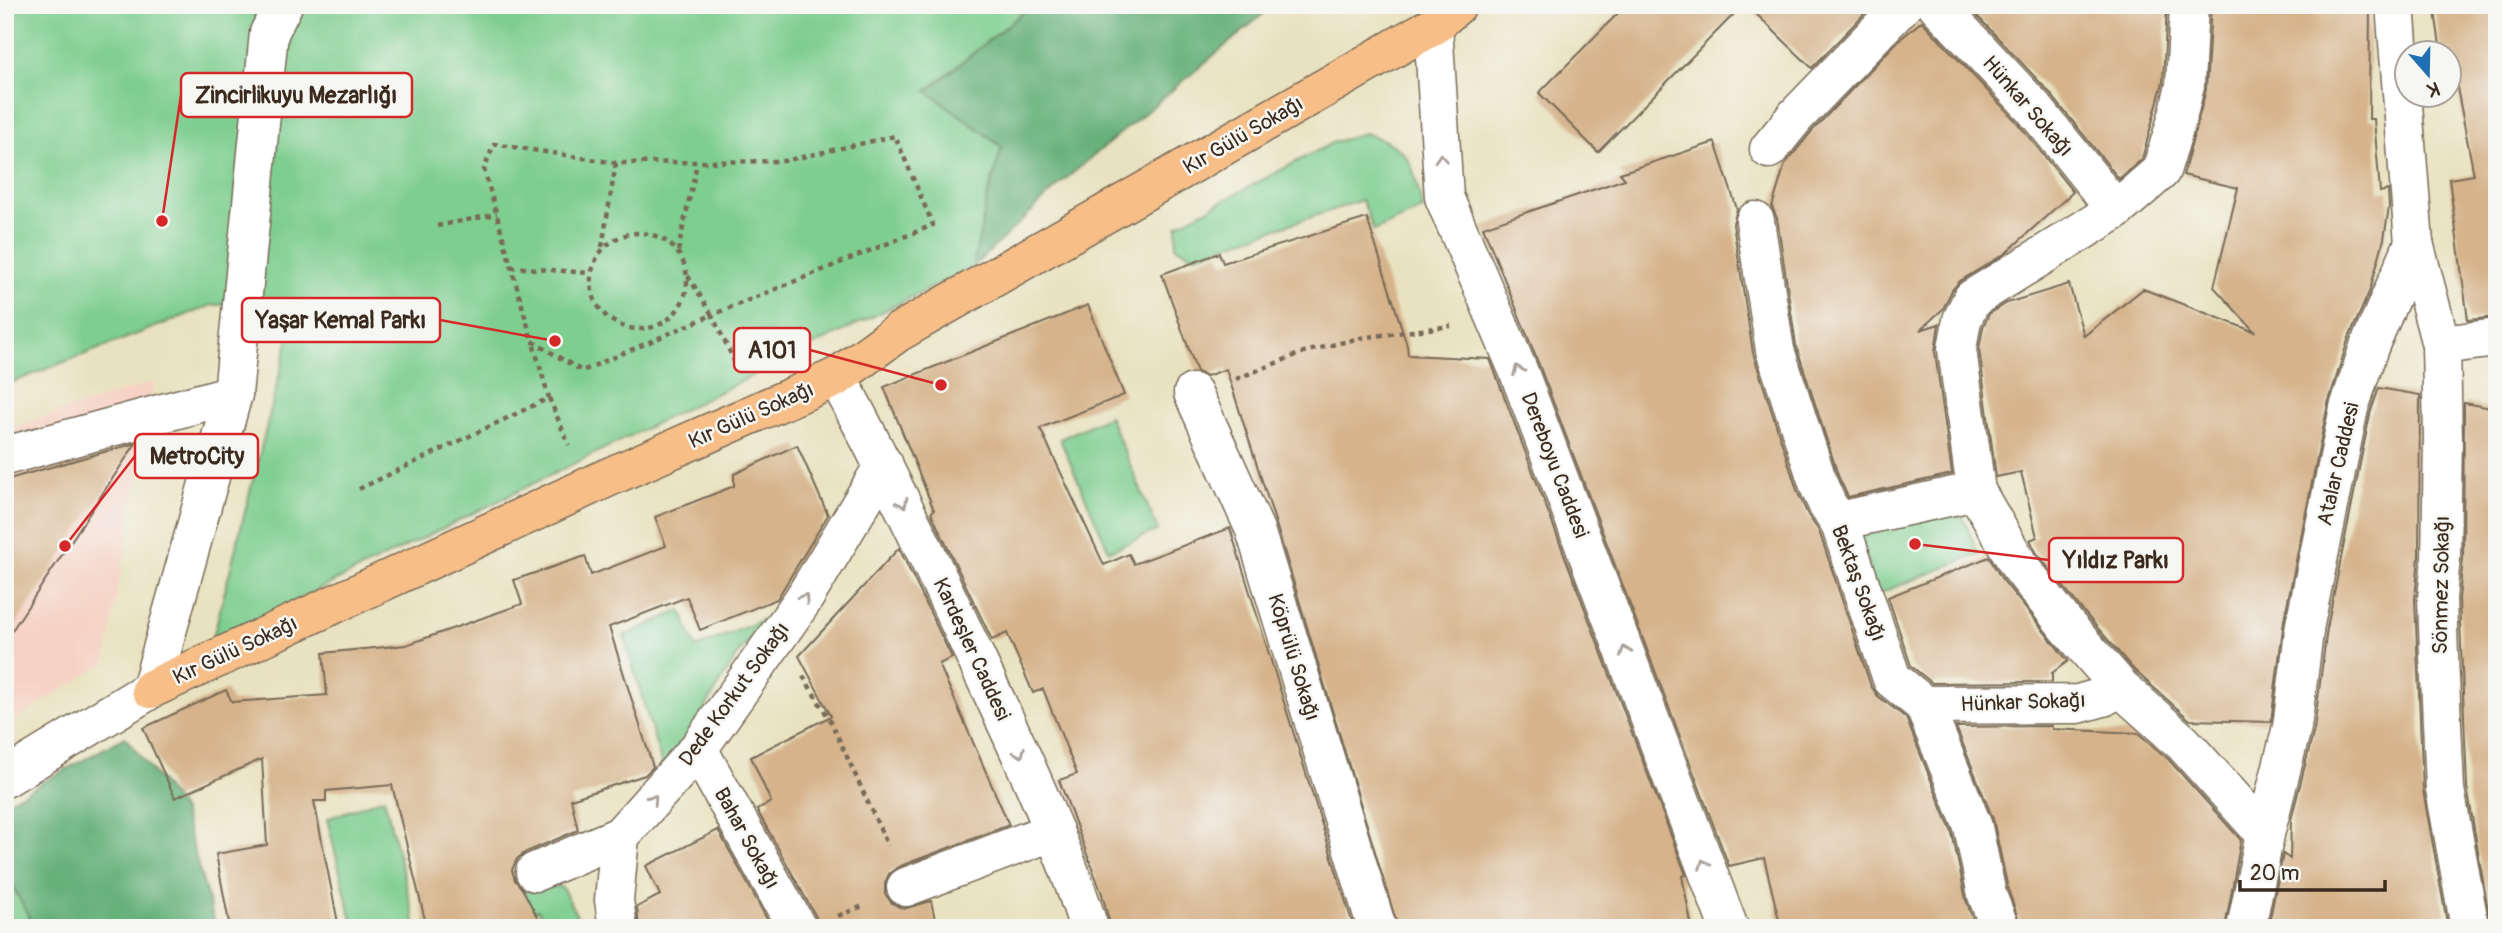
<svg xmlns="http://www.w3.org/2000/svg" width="2502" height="933" viewBox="0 0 2502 933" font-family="Pangolin,sans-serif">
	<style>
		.built { fill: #f6d2c4 }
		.green { fill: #7ece8f; stroke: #5c7c56; stroke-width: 2 }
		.forest { fill: #66b17a; stroke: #506e4c; stroke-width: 2 }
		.building { fill: #d6b38b }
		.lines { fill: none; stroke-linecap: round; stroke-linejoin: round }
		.minor-casing { stroke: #786a57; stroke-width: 41 }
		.major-casing { stroke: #786a57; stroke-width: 41 }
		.path { stroke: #786a57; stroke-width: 4.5; stroke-dasharray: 5 5; stroke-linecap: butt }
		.minor { stroke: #fff; stroke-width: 38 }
		.major { stroke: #f7be88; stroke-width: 38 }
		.oneway { stroke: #a79f9a }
		.labels { text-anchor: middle; stroke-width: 5; stroke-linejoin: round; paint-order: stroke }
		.street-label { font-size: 21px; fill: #3b2a1e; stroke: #f6f6f2 }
		.leader { fill: none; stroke: #d62828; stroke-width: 2.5 }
		.callout-dot { fill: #d62828; stroke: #f6f6f2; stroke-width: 2.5 }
		.callout { fill: #f6f6f2; stroke: #d62828; stroke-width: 2.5 }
		.callout-label { font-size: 23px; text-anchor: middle; font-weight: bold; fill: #3b2a1e }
	</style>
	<rect width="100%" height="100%" fill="#f6f6f2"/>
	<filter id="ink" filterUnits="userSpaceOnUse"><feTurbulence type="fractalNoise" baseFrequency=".0143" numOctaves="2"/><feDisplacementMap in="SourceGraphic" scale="14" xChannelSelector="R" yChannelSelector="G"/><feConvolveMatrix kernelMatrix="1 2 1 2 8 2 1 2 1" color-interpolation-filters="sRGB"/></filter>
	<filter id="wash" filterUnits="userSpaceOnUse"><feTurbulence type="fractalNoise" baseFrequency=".00686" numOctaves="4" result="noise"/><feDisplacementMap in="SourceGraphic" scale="28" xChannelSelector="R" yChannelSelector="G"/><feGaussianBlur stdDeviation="1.57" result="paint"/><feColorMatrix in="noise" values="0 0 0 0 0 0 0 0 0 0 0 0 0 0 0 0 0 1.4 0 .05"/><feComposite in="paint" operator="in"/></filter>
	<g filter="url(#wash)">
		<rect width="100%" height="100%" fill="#e9e2c0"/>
		<path class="built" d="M154,382l-49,281 -100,63v-296z"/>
		<g class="green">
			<path d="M5,5h1027l-105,86 75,55 -15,53 -14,68 -761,375 86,-340 -86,3 -207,80z"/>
			<path d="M1364,133c50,15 47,30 59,76l-49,22 -12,-31 -168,56 -18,-9 1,-22 155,-82z"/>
			<path d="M1109,416l49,114 -49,21 -49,-112z"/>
			<path d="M1958,508l21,46 -106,42 -22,-62z"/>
			<path d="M681,610l15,38 71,-30 -29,36 -57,93 -19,18 -38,-129z"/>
			<path d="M384,798l32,127 -4,3h-58l-27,-109z"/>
			<path d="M5,872l30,56h-30z"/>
			<path d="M530,885l32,2 21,41h-35l-10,-18 -60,15 -7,-15z"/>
		</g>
		<g class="forest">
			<path d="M1032,5h242l-212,177 -89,85 14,-68 15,-52 -75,-56z"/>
			<path d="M125,737l57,72 34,119h-181l-30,-56v-69z"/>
		</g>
		<g id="blocks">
			<g class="building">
				<path d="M1626,5h117l-145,147 -59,-59z"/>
				<path d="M1747,5h115l5,6 -55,57z"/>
				<path d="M1967,5h200l-4,77 -21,77 -23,20 -70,-87z"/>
				<path d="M2211,5h159l-1,114h5l6,73 8,-2 1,17 -5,32 -14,51 -22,50 -20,64 -44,216 -13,102 -81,-2 -56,-50 -51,-59 -47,-59 -6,-12 7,-3 -16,-65 -25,5 -17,-128 4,-22 6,-13 18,-11 62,-19 15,52 59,-47 112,43 -41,-45 24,-99 -55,-13 23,-85z"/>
				<path d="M2434,5h63v312l-29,3 -19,-141 25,-4 -24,-123h-9z"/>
				<path d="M1922,21l94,100 57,71 -67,61 -46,28 -8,9 -9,19 -23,21 19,-6 -4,28 17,122 -104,23 -9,-19 -43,-133 -19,-127 -5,-11 13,-43 27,-33 86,-90z"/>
				<path d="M1715,142l22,67 -4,15 20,129 45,140 10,22 11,16 52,155 7,10 28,22 46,115 14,67 10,28h-195l-17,-70 -35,8 -191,-504 -55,-135 142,-48 -5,-6z"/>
				<path d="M1367,218l40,127 1,10 82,4 196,516 -4,1 10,52h-294l-122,-404 -50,-155 -19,7 -10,-4 -35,-98 57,-21 4,10z"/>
				<path d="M1088,305l36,90 -84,33 64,137 25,-11 5,10 96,-36 124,400h-243l-9,-34 -43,-114 18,-6 -34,-85 -10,4 -26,-60 -15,7 -61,-127 3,-3 -50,-123z"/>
				<path d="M2379,388l41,7 -1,162 -4,42 8,191 25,138h-180l15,-74 7,5 1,-39 23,-90 13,-102 43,-214z"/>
				<path d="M2464,403l33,6v519h-6l-24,-141 -8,-188 4,-41z"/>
				<path d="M136,443l-131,198v-161z"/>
				<path d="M797,445l31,70 -51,84 -77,31 -13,-33 -78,30 44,140 -8,8 -74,24 7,31 -52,22 -9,7 -5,11 3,10 8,10 20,38h-116l-35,-143 -66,6v10h-12l25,127h-109l-14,-74 51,-9 -5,-86 -87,39 -32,-70 83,-38 6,12 95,-7 -4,-42 83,-8 116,-41 -8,-24 71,-24 6,19 75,-29 -11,-29 79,-31v-12z"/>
				<path d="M899,548l53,110 -13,6 70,161 -111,42 -9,7 -4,9v11l7,9 11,6 28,-8 6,27h-118l-3,-11 -59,-107 14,-8 -20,-45 80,-41 -32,-60z"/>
				<path d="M1989,557l12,21 67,83 -16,12v9l-120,1 -21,-17 -23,-69z"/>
				<path d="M2052,726v3l86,4 30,26 73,81 -16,88 -204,-1 -13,-38 -15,-70 -37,-92z"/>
				<path d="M718,830l54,98h-133l-2,-21 23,-12 -14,-29z"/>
			</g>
		</g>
	</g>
	<g filter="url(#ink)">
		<use href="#blocks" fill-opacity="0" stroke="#786a57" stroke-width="2"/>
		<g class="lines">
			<defs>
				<g id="minor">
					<path d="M1937,5l96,102 83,103"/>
					<path d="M2189,5l-4,80 -8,34 -16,52 -45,39 -144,89 -10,21 -5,29 19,142 42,73 48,61 54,62 63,56 82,91"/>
					<path d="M1433,26l11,171 74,173 211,558"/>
					<path d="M1769,149l27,-33 107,-111"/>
					<path d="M1755,221l20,129 44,136 9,20 11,15 53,158 32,26 49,122 14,68 13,33"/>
					<path d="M2414,243l27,102 2,94 -2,119 -4,40 2,58 6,133 25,139"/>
					<path d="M2441,345l56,-7"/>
					<path d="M837,377c49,91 93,183 137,277 42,89 85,179 115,274"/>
					<path d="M1193,393l62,137 122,398"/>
					<path d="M5,456l228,-62"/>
					<path d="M1839,521l137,-30"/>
					<path d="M1924,705l154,-1 25,-7 17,-10"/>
					<path d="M698,749l99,179"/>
					<path d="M5,778l146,-89 82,-295 36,-361 14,-28"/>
					<path d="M535,872l85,-36"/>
					<path d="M906,887l148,-56"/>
					<path d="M618,928l-4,-28 6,-64 78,-87 105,-149 81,-135"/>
					<path d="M2246,928l19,-94 27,-107 13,-103 44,-216 20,-61 45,-104 -19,-238"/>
				</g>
				<path id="major" d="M151,689l458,-212 228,-100 60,-44 536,-307 24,-21"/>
			</defs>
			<use href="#minor" class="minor-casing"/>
			<use href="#major" class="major-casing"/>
			<g class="path">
				<path d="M437,226l60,-12"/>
				<circle cx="639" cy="281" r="48"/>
				<path d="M602,247l14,-84"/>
				<path d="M678,251l19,-88"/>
				<path d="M511,267l79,6"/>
				<path d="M688,276l24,39 -130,56 -50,-30 -48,-172 10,-25 122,19 168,-2 111,-25 38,89 -221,90 28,58"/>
				<path d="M1236,379l68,-27 56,-14 91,-12"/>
				<path d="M549,398l20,47"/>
				<path d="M359,489l190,-91 -16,-55"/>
				<path d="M803,676l28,46 57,124"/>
				<path d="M838,916l28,-11"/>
			</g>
			<use href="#minor" class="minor"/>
			<use href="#major" class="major"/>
		</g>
		<defs><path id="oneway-chevron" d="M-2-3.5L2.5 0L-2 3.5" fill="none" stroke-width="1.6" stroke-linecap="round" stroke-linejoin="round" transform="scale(1.75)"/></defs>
		<g class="oneway">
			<use href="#oneway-chevron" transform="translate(1441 158) rotate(-93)"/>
			<use href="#oneway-chevron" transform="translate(1518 370) rotate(-112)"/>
			<use href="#oneway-chevron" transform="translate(903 503) rotate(64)"/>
			<use href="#oneway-chevron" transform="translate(804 598) rotate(-57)"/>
			<use href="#oneway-chevron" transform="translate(1625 651) rotate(-110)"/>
			<use href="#oneway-chevron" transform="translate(1020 753) rotate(67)"/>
			<use href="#oneway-chevron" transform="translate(653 799) rotate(-48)"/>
			<use href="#oneway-chevron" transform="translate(1704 864) rotate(-111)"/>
		</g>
	</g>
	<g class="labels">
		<g class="street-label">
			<text transform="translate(2028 106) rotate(49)" y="7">Hünkar Sokağı</text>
			<text transform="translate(1243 135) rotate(-30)" y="7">Kır Gülü Sokağı</text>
			<text transform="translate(751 415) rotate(-24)" y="7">Kır Gülü Sokağı</text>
			<text transform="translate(2338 464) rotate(-77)" y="7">Atalar Caddesi</text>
			<text transform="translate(1555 465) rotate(69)" y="7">Dereboyu Caddesi</text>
			<text transform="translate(1859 583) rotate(70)" y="7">Bektaş Sokağı</text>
			<text transform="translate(2441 585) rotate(-89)" y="7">Sönmez Sokağı</text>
			<text transform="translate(972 649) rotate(65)" y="7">Kardeşler Caddesi</text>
			<text transform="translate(235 650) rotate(-25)" y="7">Kır Gülü Sokağı</text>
			<text transform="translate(1294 657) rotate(73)" y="7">Köprülü Sokağı</text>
			<text transform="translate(734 694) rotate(-54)" y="7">Dede Korkut Sokağı</text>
			<text transform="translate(2023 702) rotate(-2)" y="7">Hünkar Sokağı</text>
			<text transform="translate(747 838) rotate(61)" y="7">Bahar Sokağı</text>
		</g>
	</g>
	<path class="leader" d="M162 221L181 95M555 341L440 320M941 385L810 350M65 546L135 456M1915 544L2049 560"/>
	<g class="callout-dot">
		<circle cx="162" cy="221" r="7"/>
		<circle cx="555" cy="341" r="7"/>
		<circle cx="941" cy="385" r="7"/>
		<circle cx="65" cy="546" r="7"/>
		<circle cx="1915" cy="544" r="7"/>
	</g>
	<g class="callout">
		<rect x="181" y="73" width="231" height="44" rx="7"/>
		<rect x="242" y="298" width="198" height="44" rx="7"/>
		<rect x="734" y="328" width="76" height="44" rx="7"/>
		<rect x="135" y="434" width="123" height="44" rx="7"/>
		<rect x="2049" y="538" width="134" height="44" rx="7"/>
	</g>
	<g class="callout-label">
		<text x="296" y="103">Zincirlikuyu Mezarlığı</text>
		<text x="341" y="328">Yaşar Kemal Parkı</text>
		<text x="772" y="358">A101</text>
		<text x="197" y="464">MetroCity</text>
		<text x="2116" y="568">Yıldız Parkı</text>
	</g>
	<rect width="2502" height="933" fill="none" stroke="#f6f6f2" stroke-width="28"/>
	<g transform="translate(2428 74) rotate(160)"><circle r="33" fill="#f6f6f2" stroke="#aba49d" stroke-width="2"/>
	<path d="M0-5L12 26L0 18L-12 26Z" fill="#1f6fb2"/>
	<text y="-10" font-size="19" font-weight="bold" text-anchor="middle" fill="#3b2a1e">K</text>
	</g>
	<path d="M2240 880v10h145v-10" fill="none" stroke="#3b2a1e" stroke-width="3.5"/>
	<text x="2250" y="880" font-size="21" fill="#3b2a1e" stroke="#f6f6f2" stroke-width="5" paint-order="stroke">20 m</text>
</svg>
